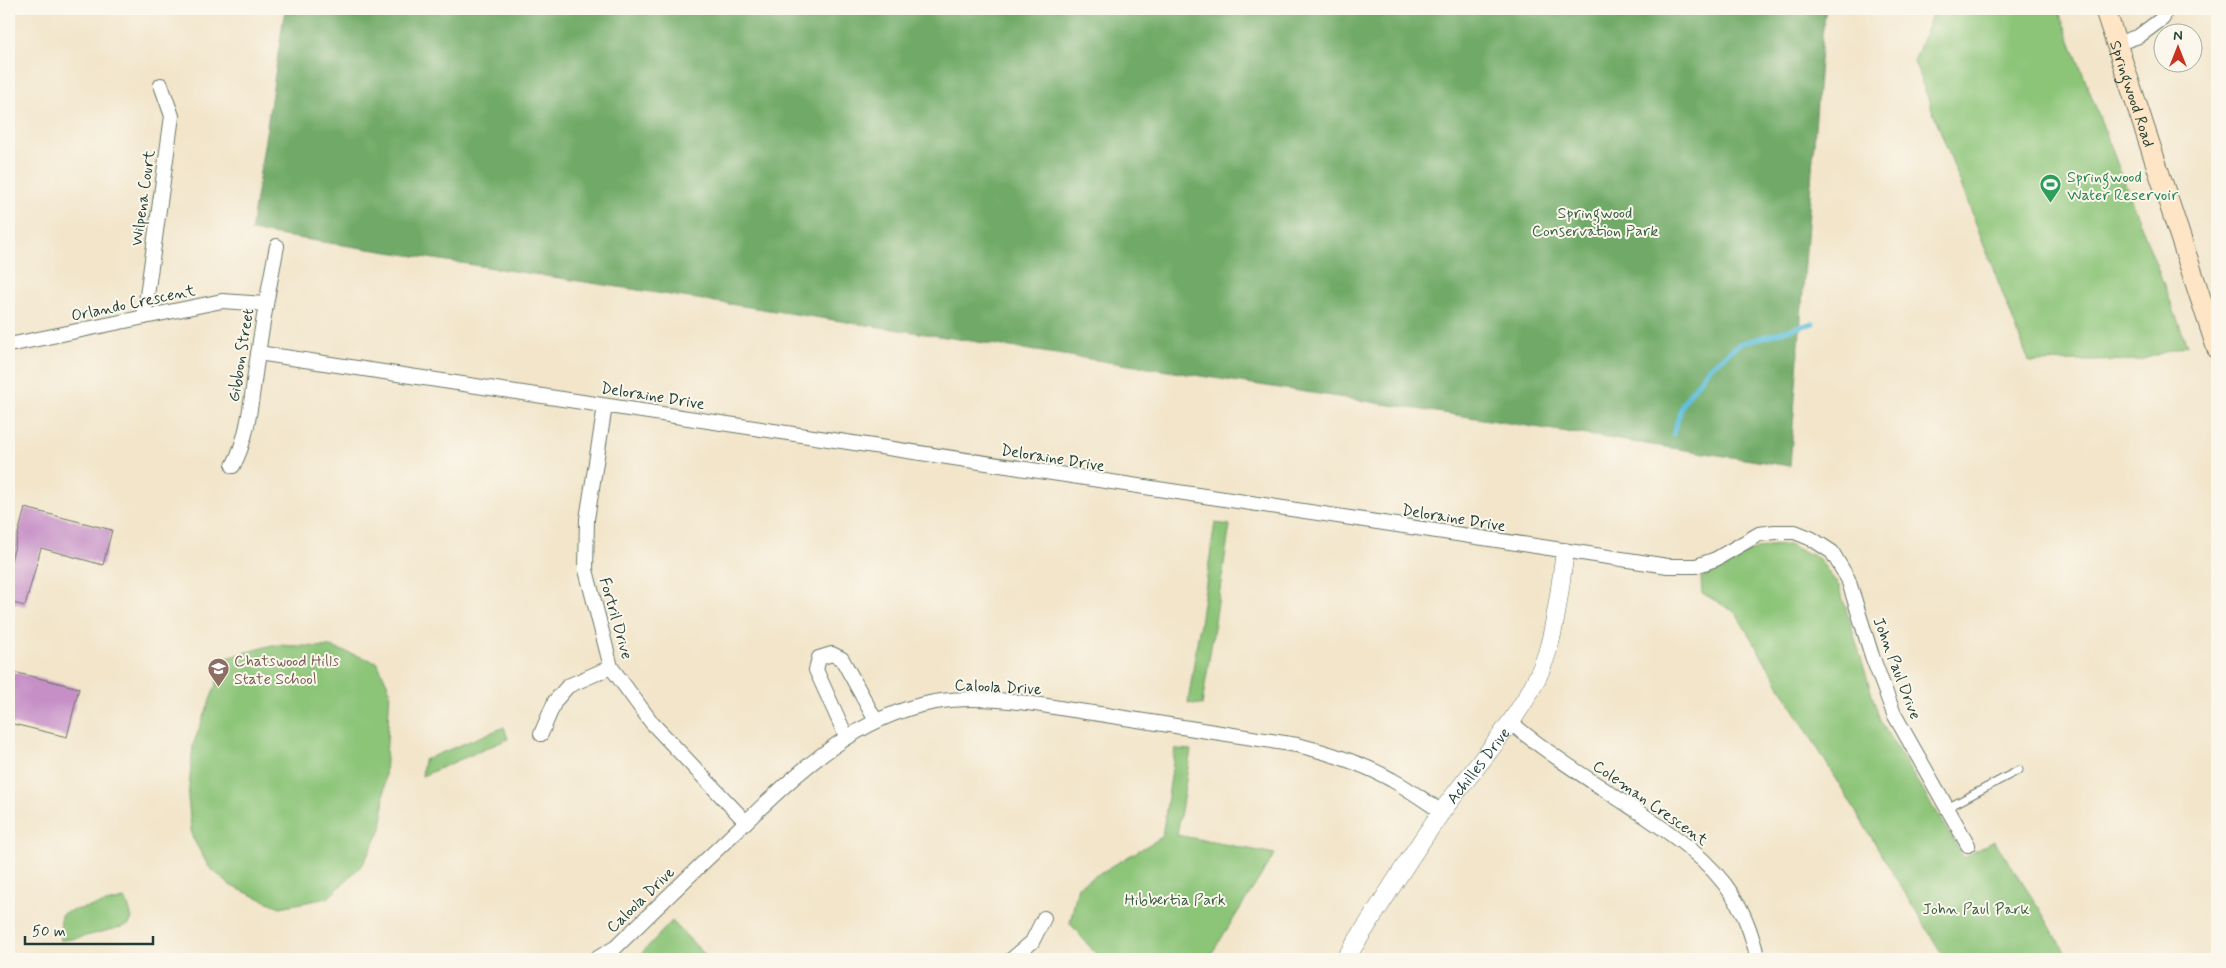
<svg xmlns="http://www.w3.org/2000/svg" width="2226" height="968" viewBox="0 0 2226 968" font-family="Mynerve,sans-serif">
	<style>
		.green { fill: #8cc478; stroke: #568056 }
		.forest { fill: #71aa68; stroke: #48744e }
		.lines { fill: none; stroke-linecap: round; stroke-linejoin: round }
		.stream { stroke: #5fbfde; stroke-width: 5 }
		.building { fill: #c690c7 }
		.service-casing { stroke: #697868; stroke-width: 9 }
		.minor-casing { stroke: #697868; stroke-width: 16 }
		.tertiary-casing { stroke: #697868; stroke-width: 19 }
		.secondary-casing { stroke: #697868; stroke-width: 22 }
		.service { stroke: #fff; stroke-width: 7 }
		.minor { stroke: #fff; stroke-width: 14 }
		.tertiary { stroke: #fff; stroke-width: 18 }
		.secondary { stroke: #fee5c5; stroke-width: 20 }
		.labels { text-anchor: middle; stroke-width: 4; stroke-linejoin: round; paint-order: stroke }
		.street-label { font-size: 16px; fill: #1f3d34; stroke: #fbf7ec }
		.leisure-label { font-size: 16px; fill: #27864d; stroke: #fbf7ec; text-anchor: start }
		.park-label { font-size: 16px; fill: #3a5f45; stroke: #fbf7ec }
		.education-label { font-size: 16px; fill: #785e54; stroke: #fbf7ec; text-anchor: start }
	</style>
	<rect width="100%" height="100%" fill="#fbf7ec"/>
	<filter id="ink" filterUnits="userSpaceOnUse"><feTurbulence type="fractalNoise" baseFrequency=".02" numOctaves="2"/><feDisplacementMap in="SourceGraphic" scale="10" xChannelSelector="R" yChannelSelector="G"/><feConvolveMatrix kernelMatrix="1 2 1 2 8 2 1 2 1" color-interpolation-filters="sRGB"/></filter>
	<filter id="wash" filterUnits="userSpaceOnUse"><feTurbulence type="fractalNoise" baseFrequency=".0096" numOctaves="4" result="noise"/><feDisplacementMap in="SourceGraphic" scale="20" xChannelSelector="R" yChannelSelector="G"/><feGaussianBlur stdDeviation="1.12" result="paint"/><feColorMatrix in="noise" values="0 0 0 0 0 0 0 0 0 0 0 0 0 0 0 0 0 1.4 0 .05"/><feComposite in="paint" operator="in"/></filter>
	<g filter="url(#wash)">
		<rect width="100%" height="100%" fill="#f2e5ca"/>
		<g class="green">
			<path d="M1934,9h124l129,336 -47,15 -111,2 -115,-300z"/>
			<path d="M1215,523l15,2 -28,180 -14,-2z"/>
			<path d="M1789,545l29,13 21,28 41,135 84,137 30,-18 45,68 30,51h-124l-210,-347 -33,-19 -1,-15 18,-7 27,-18 21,-7z"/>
			<path d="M272,645l59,2 46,15 13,28 -8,138 -19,36 -35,34 -48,9 -49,-21 -22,-19 -17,-30 -4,-39 5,-53 33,-87z"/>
			<path d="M504,727l4,12 -86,37 2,-16z"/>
			<path d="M1175,749l16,1 -14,85 98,19 -67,105h-108l-30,-36 8,-37 84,-49z"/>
			<path d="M124,899l3,3 5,16 -3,7c-12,3 -62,17 -69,15l1,-25 5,-3z"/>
			<path d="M672,921l37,38h-70v-3z"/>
		</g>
		<path class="forest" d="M285,9h1541l-4,26 -32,431 -1539,-235z"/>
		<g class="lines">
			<path class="stream" d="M1673,434l10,-31 25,-34 31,-25 74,-21"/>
		</g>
		<g id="blocks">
			<g class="building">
				<path d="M25,508l87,22 -9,35 -62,-17 -16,58 -16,-4v-34z"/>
				<path d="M9,671l70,17 -12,49 -58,-14z"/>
			</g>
		</g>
	</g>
	<g filter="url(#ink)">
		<use href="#blocks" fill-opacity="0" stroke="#697868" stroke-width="1"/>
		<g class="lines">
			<defs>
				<path id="service" d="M1947,808l72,-38"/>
				<g id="minor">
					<path d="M2116,44l23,-8 24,-18 2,-9"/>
					<path d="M144,317l28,-201 -11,-31"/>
					<path d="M9,345l213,-44 43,3"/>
					<path d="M258,353l1410,213h28l20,-7 43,-25 16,-2h20l17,7 20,13 16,27 24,77 22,58 74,131"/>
					<path d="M605,406l-18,113 -1,51 25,97 41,56 94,99"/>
					<path d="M233,466c16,-30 18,-66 23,-99 6,-41 13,-81 21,-121"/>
					<path d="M1510,722c36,30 75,55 115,81 39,26 82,52 108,93 13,20 19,40 25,63"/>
					<path d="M541,734l14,-33 13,-15 43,-19"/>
					<path d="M846,736l-30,-66 3,-12 13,-4 10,5 34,62"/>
					<path d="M596,959l20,-12c37,-36 74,-72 112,-108 60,-57 122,-122 207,-137 52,-9 107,4 158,11 68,11 136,21 204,32 33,8 65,18 95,35 17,9 33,21 50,32"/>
					<path d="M1012,959l20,-17 12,-24"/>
				</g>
				<g id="tertiary">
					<path id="s1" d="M1345,959c33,-49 63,-101 98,-149 35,-48 86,-100 104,-157 10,-32 13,-68 18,-101"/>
				</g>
				<g id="secondary">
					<path id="s2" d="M2105,9l112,339"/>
				</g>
			</defs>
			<use href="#service" class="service-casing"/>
			<use href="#minor" class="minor-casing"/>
			<use href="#tertiary" class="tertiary-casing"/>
			<use href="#secondary" class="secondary-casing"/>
			<use href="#service" class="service"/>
			<use href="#minor" class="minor"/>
			<use href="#tertiary" class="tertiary"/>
			<use href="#secondary" class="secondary"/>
		</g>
	</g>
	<defs>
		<symbol id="stadium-pin" viewBox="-11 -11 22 30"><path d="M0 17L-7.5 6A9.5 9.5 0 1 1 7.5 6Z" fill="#2e9e5b" stroke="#fbf7ec"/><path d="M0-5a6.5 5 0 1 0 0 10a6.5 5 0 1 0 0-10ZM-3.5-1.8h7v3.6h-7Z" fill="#fff"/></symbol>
		<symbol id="school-pin" viewBox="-11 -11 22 30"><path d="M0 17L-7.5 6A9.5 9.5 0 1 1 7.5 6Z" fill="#8d6e63" stroke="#fbf7ec"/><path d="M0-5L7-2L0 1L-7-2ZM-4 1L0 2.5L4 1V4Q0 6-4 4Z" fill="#fff"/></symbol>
	</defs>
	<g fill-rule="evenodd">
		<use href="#stadium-pin" x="2038" y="172" width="25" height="34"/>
		<use href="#school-pin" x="206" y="656" width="25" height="34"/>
	</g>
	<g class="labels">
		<g class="street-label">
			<text dy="6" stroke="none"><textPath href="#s2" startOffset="89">Springwood Road</textPath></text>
			<text transform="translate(142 198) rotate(-82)" y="6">Wilpena Court</text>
			<text transform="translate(133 302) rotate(-12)" y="6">Orlando Crescent</text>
			<text transform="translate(240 355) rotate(-81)" y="6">Gibbon Street</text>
			<text transform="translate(653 395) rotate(9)" y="6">Deloraine Drive</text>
			<text transform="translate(1053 457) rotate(9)" y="6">Deloraine Drive</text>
			<text transform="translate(1454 517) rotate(9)" y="6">Deloraine Drive</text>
			<text transform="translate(617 618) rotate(74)" y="6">Fortril Drive</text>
			<text transform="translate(1898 668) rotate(69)" y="6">John Paul Drive</text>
			<text transform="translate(998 686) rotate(3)" y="6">Caloola Drive</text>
			<text dy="6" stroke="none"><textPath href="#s1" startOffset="235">Achilles Drive</textPath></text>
			<text transform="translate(1651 802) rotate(35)" y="6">Coleman Crescent</text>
			<text transform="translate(640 899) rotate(-44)" y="6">Caloola Drive</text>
		</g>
		<g class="leisure-label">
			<text x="2067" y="182">Springwood<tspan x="2067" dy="18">Water Reservoir</tspan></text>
		</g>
		<g class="park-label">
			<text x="1595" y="218">Springwood<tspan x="1595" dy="18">Conservation Park</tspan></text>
			<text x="1175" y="905">Hibbertia Park</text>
			<text x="1976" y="914">John Paul Park</text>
		</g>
		<g class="education-label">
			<text x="234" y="666">Chatswood Hills<tspan x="234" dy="18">State School</tspan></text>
		</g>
	</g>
	<rect width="2226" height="968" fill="none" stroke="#fbf7ec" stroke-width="30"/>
	<g transform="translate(2178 48)"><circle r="24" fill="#fbf7ec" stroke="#a3ada2"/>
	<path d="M0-4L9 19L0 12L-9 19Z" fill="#c8321e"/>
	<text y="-8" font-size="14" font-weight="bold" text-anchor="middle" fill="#1f3d34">N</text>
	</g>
	<path d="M25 936v8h128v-8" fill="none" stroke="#1f3d34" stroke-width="2.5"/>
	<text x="32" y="936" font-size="15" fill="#1f3d34" stroke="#fbf7ec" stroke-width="4" paint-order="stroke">50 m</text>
</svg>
